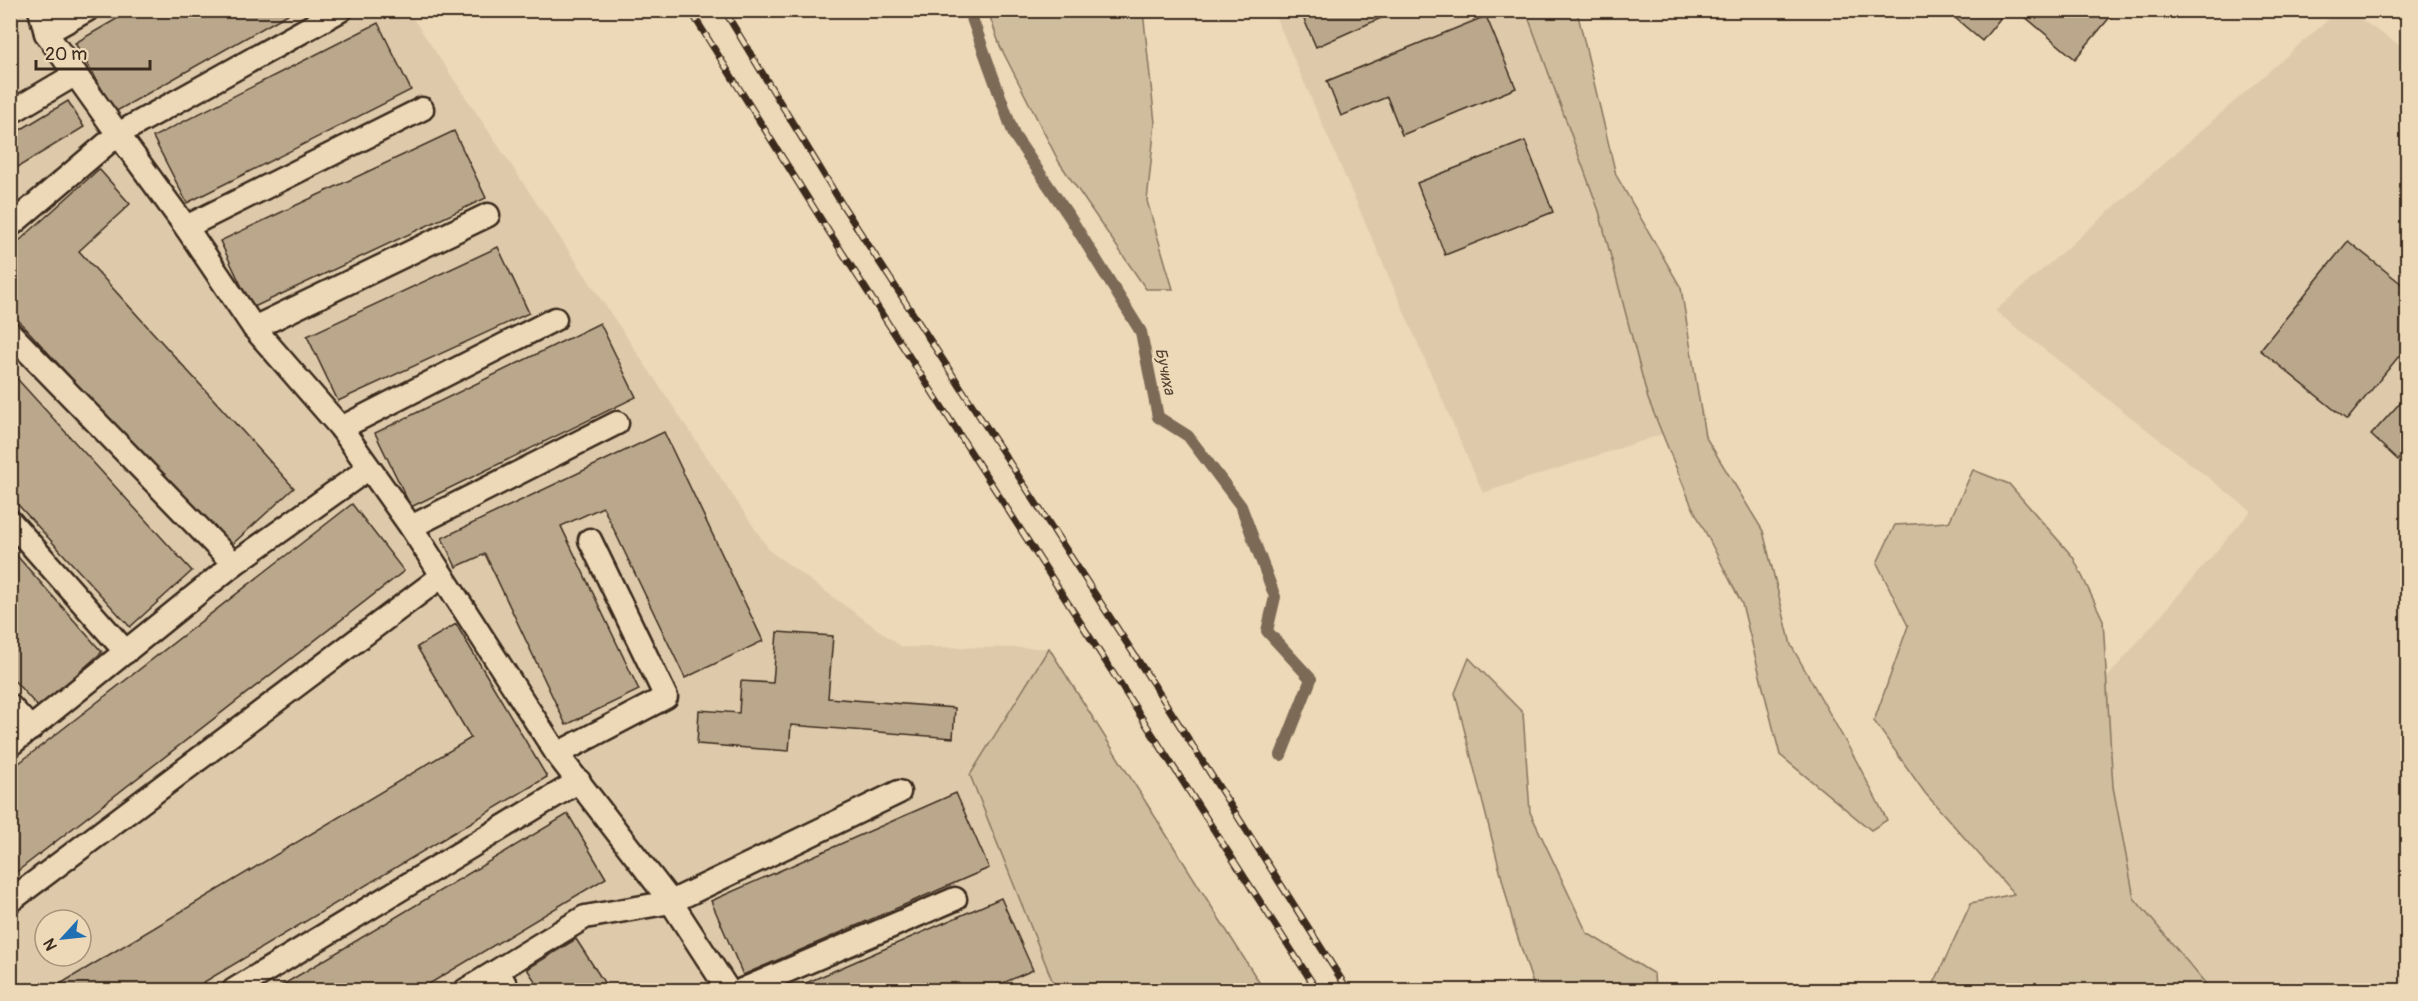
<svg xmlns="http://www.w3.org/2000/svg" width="2418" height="1001" viewBox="0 0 2418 1001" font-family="Pangolin,sans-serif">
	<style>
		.built { fill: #decaaa; fill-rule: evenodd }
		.green { fill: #d0bd9e; stroke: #86745e; stroke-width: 1.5 }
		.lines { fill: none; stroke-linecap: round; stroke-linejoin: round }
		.stream { stroke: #7c6956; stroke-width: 12 }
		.building { fill: #bba88c; stroke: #3b2a1e; stroke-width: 1.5 }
		.lane-casing { stroke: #3b2a1e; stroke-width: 27 }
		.lane { stroke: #edd9b7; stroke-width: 22 }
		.rail-casing { stroke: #3b2a1e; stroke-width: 7 }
		.rail { stroke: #edd9b7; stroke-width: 4.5; stroke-dasharray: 14; stroke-linecap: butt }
		.labels { text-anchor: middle; stroke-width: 4.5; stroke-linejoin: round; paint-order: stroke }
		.water-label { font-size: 16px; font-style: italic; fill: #564435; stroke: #edd9b7 }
	</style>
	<rect width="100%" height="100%" fill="#edd9b7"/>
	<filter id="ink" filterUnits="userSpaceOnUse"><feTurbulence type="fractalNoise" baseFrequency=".0167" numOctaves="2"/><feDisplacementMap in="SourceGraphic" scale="12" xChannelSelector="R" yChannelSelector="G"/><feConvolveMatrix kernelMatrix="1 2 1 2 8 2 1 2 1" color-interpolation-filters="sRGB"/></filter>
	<g filter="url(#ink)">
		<g class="built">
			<path d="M10,11h398l362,540 132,96 147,1 -79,128 86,214h-1045zM45,920h36v36h-36z"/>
			<path d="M1273,11h273l160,409 -223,73z"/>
			<path d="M2338,11h10l59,39v940h-248l-183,-161 275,-318 -256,-200z"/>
		</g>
		<g class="green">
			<path d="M988,11h155l12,112 -8,78 26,88h-27l-87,-127 -59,-116z"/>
			<path d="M1526,11h51l39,164 65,113 24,148 58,95 28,114 66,117 30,58 -16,10 -91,-75 -38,-151 -51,-100 -43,-105 -49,-188z"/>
			<path d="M1973,470l36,14 64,73 30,63 10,167 21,111 77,92h-280l40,-87 43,-9 -89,-101 -51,-72 34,-95 -31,-63 18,-38 54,-3z"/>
			<path d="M1049,648l215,342h-208l-86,-215z"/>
			<path d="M1469,658l54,55 7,99 57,121 67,41 1,16h-120l-21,-64 -59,-233z"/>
		</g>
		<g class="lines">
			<path class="stream" d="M969,10l45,125 57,84 70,113 17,85 30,19 53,70 34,91 -8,34 44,48 -30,76"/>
		</g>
		<g class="building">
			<path d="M132,10h163l-180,102 -40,-69z"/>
			<path d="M1300,10h99l-83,37z"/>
			<path d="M1946,10h61l-25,31z"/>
			<path d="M2017,10h99l-41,49z"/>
			<path d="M1486,16l30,72 -114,47 -15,-38 -46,19 -14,-35z"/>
			<path d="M378,23l33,67 -224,113 -34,-66z"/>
			<path d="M68,101l16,26 -74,45v-36z"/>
			<path d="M454,131l32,67 -234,110 -32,-67z"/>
			<path d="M1525,141l28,71 -108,43 -28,-72z"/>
			<path d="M99,169l31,35 -51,47 215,237 -67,61 -217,-238v-62z"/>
			<path d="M2348,241l60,48v56l-61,75 -87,-70z"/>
			<path d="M498,247l31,66 -191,88 -31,-65z"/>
			<path d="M600,323l36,74 -225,110 -36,-74z"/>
			<path d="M10,371l182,200 -62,56 -120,-131z"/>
			<path d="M2408,394v55l-10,11 -27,-25z"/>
			<path d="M664,432l99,209 -78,37 -82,-171 -42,19 78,164 -73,35 -81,-171 -29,13 -14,-29z"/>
			<path d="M352,504l52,67 -394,306v-107z"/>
			<path d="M10,548l92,104 -63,56 -29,-32z"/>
			<path d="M456,624l91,153 -356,213h-141l421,-252 -54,-91z"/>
			<path d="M777,632l56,4 -5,62 127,10 -2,30 -162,-13 -2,26 -92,-7 2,-34 40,3 2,-32 32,2z"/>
			<path d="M956,793l33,75 -246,107 -32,-74z"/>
			<path d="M568,814l38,64 -187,112h-145z"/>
			<path d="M1001,898l32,72 -46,20h-197z"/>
			<path d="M576,939l33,51h-68l-14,-21z"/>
		</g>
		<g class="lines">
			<defs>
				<g id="lane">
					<path d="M40,10l6,23 72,101 223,-124"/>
					<path d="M46,33l41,-23"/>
					<path d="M10,113l66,-39"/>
					<path d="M10,226l108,-92 68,93 68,101 87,100 70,99 146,227 114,148 57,88"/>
					<path d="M186,227l236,-118"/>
					<path d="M254,328l234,-113"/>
					<path d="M10,333l224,231 135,-96"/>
					<path d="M341,428l214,-109"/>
					<path d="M10,521l116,131"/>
					<path d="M411,527l206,-104"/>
					<path d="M10,706l21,23"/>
					<path d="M10,745l224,-181"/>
					<path d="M557,754l109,-57 -76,-157"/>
					<path d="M10,901l432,-325"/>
					<path d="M498,971l10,19"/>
					<path d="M234,990l345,-209"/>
					<path d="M466,990l119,-73 86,-15 228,-110"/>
					<path d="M742,990l213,-91"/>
				</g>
			</defs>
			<use href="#lane" class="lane-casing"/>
			<use href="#lane" class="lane"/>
			<defs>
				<g id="rail">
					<path d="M690,10l134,214 493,766"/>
					<path d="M724,10l119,196 311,479 194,305"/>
				</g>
			</defs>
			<use href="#rail" class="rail-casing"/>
			<use href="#rail" class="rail"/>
		</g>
	</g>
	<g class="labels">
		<g class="water-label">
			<text transform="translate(1166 371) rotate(78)" y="6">Бучиха</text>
		</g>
	</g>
	<rect width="2418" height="1001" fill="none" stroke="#edd9b7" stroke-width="36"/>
	<rect x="18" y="18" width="2382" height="965" fill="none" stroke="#3b2a1e" stroke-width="2" filter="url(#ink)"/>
	<g transform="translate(63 938) rotate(243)"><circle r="28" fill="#edd9b7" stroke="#a6937a" stroke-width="1.5"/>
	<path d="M0-4.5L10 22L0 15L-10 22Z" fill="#1f6fb2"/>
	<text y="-9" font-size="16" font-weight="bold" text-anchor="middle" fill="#3b2a1e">N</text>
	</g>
	<path d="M36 60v9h114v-9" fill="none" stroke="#3b2a1e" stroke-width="3"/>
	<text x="45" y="60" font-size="18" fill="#3b2a1e" stroke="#edd9b7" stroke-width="4.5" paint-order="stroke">20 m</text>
</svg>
